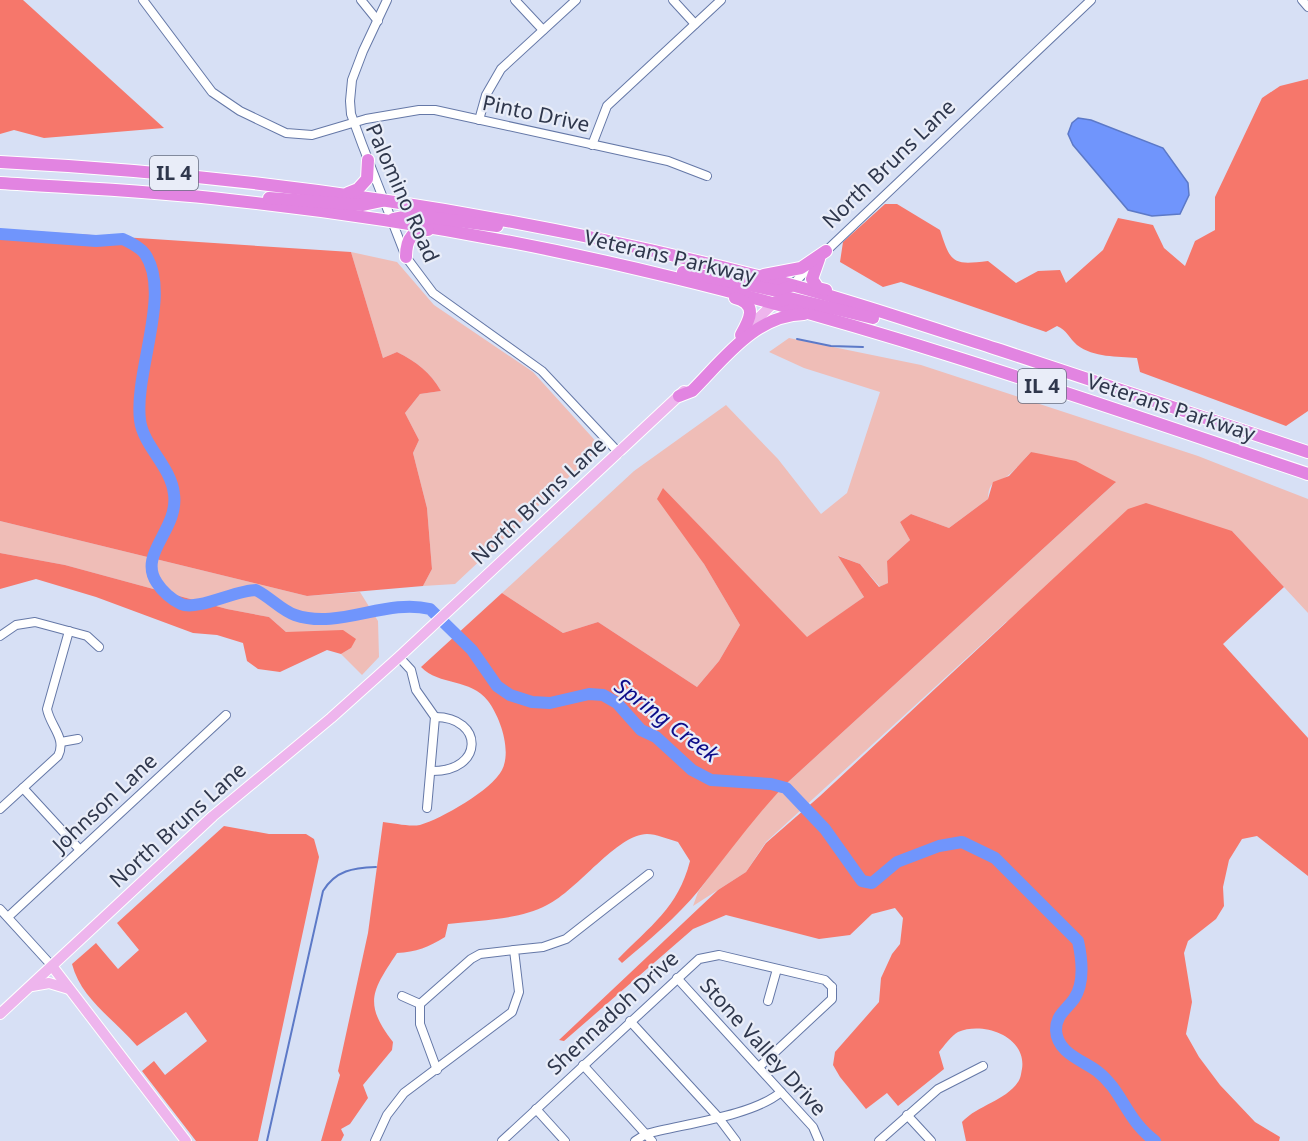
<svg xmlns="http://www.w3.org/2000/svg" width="1308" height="1141" viewBox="0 0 1308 1141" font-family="'Noto Sans',sans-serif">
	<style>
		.green { fill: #efbdb7 }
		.forest { fill: #f6776b }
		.water { fill: #7095fc; stroke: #5c79c7; stroke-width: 1.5 }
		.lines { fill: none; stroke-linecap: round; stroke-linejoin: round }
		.stream { stroke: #5c79c7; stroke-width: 2 }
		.river { stroke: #7095fc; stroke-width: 12 }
		.minor-casing { stroke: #6578a7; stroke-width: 10 }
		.major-casing { stroke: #fff; stroke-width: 12 }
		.highway-casing { stroke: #fff; stroke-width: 14 }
		.minor { stroke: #fff; stroke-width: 8 }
		.major { stroke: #eeb5ed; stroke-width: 10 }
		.highway { stroke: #e284e1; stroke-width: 12 }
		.labels { text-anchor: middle; stroke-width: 4.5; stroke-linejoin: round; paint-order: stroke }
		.shield { fill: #e9edf8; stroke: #676e80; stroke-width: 1.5 }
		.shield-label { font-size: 20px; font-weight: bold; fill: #2f374c }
		.street-label { font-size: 21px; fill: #2f374c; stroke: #e9edf8 }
		.water-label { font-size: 22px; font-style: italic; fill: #0d0c89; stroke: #e9edf8 }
	</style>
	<rect width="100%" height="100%" fill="#d7e0f5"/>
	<g class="green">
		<path d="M351,252l46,10 37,43 99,67 68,75 -146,137 -32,2 9,-17 -5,-61 -14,-55 6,-13 -14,-27 15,-19 21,-3c-11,-19 -24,-29 -44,-39l-14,6z"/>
		<path d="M789,338l132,27 277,91 110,43v114l-76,-82 -226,91 -240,220 -20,30 -53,34 5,-14 58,-78 31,-31 328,-300 -84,-31c-7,7 -13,15 -20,21 -13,12 -22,4 -23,26l-39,29 -38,-14 -11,8 10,18 -23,21 1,22 -8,4 -20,-23 -21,-8 25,41 -57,41 -144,-150 41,76 36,61 -21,36 -22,26 -99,-65 -35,11 -61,-40 132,-122 92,-66 52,54 43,55 26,-21 33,-101 -76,-24 -35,-16z"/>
		<path d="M0,521l307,75 53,-4 18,29 1,36 -17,18 -21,-21 10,-6 -39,-16h-26l-17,-15 -42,-8 -162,-44 -65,-12z"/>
	</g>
	<g class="forest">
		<path d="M0,0h23l141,128 -120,10 -30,-8 -14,4z"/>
		<path d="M1308,79v332l-22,15 -146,-54 -3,-14c-20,-2 -43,0 -60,-13 -8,-7 -10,-15 -20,-19l-11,6 -145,-50 -18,5 -43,-25 3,-20 42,-38h12l43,26c11,34 13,35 48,31l28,22 22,-12 22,-1 6,13 37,-33 15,-32 35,7 11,23 21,18 10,-25 20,-11v-33l47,-99 18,-12z"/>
		<path d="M0,229l351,23 32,106 14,-6c20,10 33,20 44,39l-21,3 -15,19 14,27 -6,13 14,55 5,61 -9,17 -116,10 -307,-75z"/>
		<path d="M1031,452l45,9 40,21 -329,301c-33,34 -58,70 -88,107 -22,27 -50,50 -77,73l-4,-4c32,-33 60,-51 72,-98l-12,-19c-10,-3 -22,-8 -31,-8 -30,0 -69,56 -100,71 -28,15 -67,15 -99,19l-3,13c-16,10 -29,15 -48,16 -25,38 -34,50 -4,89l-1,8 -29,35 5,13 -18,26 -9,5 3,6 -3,6h-20l19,-66 -2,-4 30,-138 15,-111c11,1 26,5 37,3 21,-6 72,-35 82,-55 10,-20 -2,-53 -14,-69 -17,-23 -49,-15 -67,-34l81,-74 61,40 35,-11 99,65 22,-26 21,-36 -36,-61 -47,-65 6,-11 144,149 57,-40 -26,-41 22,8 19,23 9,-4 -1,-22 23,-21 -10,-18 11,-8 38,14 39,-29 5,-17 16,-6z"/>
		<path d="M1146,503l86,28 52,56 -61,57 85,94v138l-51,-40 -15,3 -13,21 -6,27 1,19 -8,13 -28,22 -4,12 8,49 -6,32 13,23 21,28 35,37 25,15 -1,4h-313l-4,-19c16,-17 43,-21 56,-40 3,-4 3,-9 4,-13 5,-32 -38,-48 -64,-37 -7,4 -14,14 -19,20l5,17 -46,37 -11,-13 -21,16 -26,-32 -7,-12 2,-13 44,-50 2,-24 11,-24 8,-10 3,-26 -8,-10 -23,6 -22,21 -31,4 -93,-24 -33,14 -129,112 -5,-1 159,-150 28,-18 20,-29 54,-47 308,-287z"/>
		<path d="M0,553l65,12 162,44 42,8 17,15 57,-2 13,9 -5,9 -10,6 -14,-4 -47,22 -22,-3 -11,-8 -4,-18 -26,-8 -24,-2 -97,-36 -60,-18 -36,10z"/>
		<path d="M224,826l45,8h37l8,5 5,18 -61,284h-62l-54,-70 12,-10 11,14 42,-34 -21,-29 -49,34c-23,-27 -56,-47 -65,-82l24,-21 22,26 21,-19 -22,-27z"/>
	</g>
	<path class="water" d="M1078,118l13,2 72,28 25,35 1,12 -9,19 -28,2 -24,-6 -55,-65 -5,-11 4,-11z"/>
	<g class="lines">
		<g class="stream">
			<path d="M797,339l34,7 32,1"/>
			<path d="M267,1141l56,-250c13,-21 30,-23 53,-24"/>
		</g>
		<path class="river" d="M0,234l96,7 27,-2c8,4 17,8 22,15 27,39 -11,118 -5,166 3,26 31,46 34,74 5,36 -37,60 -17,89 5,8 15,17 24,21 16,7 55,-14 75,-14 14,7 25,20 39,25 44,15 91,-17 135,-6l42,41 25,36 13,9 22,7 18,1 39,-9 14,1 14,8 24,27 15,7 36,33 19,10 60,4 15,4 39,41 37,52 10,2 25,-21 42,-16 23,-4 33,16 83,83c4,18 7,42 -4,58 -8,11 -18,16 -18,31 1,23 26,30 41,41 26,20 29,49 58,70"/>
		<defs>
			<g id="minor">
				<path d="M143,0l69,92 28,19 46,22 26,2 54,-16 53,-9h16l233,51 39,15"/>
				<path d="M361,0l17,21"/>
				<path d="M387,0l-24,51 -11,29 -2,21 1,13 11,30 44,113 27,36 109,78 77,82"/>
				<path d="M515,0l28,30"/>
				<path d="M673,0l22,24"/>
				<path d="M1302,0l6,7"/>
				<path d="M479,120l7,-25 15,-26 75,-69"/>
				<path d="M592,145l15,-39 114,-106"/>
				<path d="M823,254l268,-254"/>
				<path d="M791,286l19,-19"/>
				<path d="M0,636l16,-11 19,-3 52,14 12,11"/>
				<path d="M399,657l12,13 5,20 19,27 -8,91"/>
				<path d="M61,742l17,-3"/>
				<path d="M431,771c54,1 53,-54 4,-54"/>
				<path d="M23,788l57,62"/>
				<path d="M0,809l58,-53c9,-18 -8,-30 -11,-47l22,-78"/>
				<path d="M0,909l52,57"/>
				<path d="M8,917l218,-202"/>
				<path d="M677,978l136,149 6,14"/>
				<path d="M402,996l18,8"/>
				<path d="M768,1001l9,-32"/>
				<path d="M630,1021l88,96 18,24"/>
				<path d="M583,1065l69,76"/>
				<path d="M759,1067l73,-68v-12"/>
				<path d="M437,1070l-17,-46v-20l51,-45 9,-5 34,-4"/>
				<path d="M536,1109l29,32"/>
				<path d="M907,1115l24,26"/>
				<path d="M375,1141l12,-26 17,-22 108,-81 7,-20 -5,-42 29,-3 23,-8 83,-65"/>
				<path d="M502,1141l197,-182 20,-4 106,25 7,7"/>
				<path d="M635,1141l11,-7c37,-10 107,-18 135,-42"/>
				<path d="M879,1141l59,-52 45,-23"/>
			</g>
			<g id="major">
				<path d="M744,332l34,-33"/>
				<path d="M52,966l134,175"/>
				<path d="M32,986l17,-3 20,6"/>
				<path d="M0,1014l213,-198 118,-98 68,-61 285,-266"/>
			</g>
			<g id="highway">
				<path d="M0,162c256,13 506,50 754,113 83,21 165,49 246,75 103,34 206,68 308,102"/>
				<path d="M0,183c76,5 153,8 229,17 150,16 300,42 446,78 215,52 424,126 633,196"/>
				<path d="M348,193l10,-4 9,-10 1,-19"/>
				<path d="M269,198l94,7 19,-4"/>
				<path d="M393,219l19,-4 85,11"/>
				<path d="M406,257c0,-16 5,-27 22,-27"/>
				<path d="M819,259l-7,20 6,9 8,2"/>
				<path d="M683,272l95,19 13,-5"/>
				<path d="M764,275l37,-7 25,-17"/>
				<path d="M735,298c23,6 15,21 6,37"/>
				<path d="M774,303l16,-5 83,20"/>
				<path d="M679,396l13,-5c32,-32 63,-76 112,-77"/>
			</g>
		</defs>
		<use href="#minor" class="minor-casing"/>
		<use href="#major" class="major-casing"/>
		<use href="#highway" class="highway-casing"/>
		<use href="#minor" class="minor"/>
		<use href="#major" class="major"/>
		<use href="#highway" class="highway"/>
	</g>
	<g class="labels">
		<g class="shield">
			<rect x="150" y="156" width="48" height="34" rx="4.5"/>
			<rect x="1018" y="369" width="48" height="34" rx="4.5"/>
		</g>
		<g class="shield-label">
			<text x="174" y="180">IL 4</text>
			<text x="1042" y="393">IL 4</text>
		</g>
		<g class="street-label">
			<text transform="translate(536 114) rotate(12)" y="7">Pinto Drive</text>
			<text transform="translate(889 164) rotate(-44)" y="7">North Bruns Lane</text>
			<text transform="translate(402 193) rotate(66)" y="7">Palomino Road</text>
			<text transform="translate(670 257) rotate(13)" y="7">Veterans Parkway</text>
			<text transform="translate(1171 408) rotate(18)" y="7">Veterans Parkway</text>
			<text transform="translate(539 501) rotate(-43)" y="7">North Bruns Lane</text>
			<text transform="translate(105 803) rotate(-43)" y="7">Johnson Lane</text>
			<text transform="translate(178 825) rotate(-42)" y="7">North Bruns Lane</text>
			<text transform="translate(613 1013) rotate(-43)" y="7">Shennadoh Drive</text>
			<text transform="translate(763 1047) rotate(48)" y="7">Stone Valley Drive</text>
		</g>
		<g class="water-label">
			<text transform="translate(667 720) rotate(37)" y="8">Spring Creek</text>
		</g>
	</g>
</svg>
